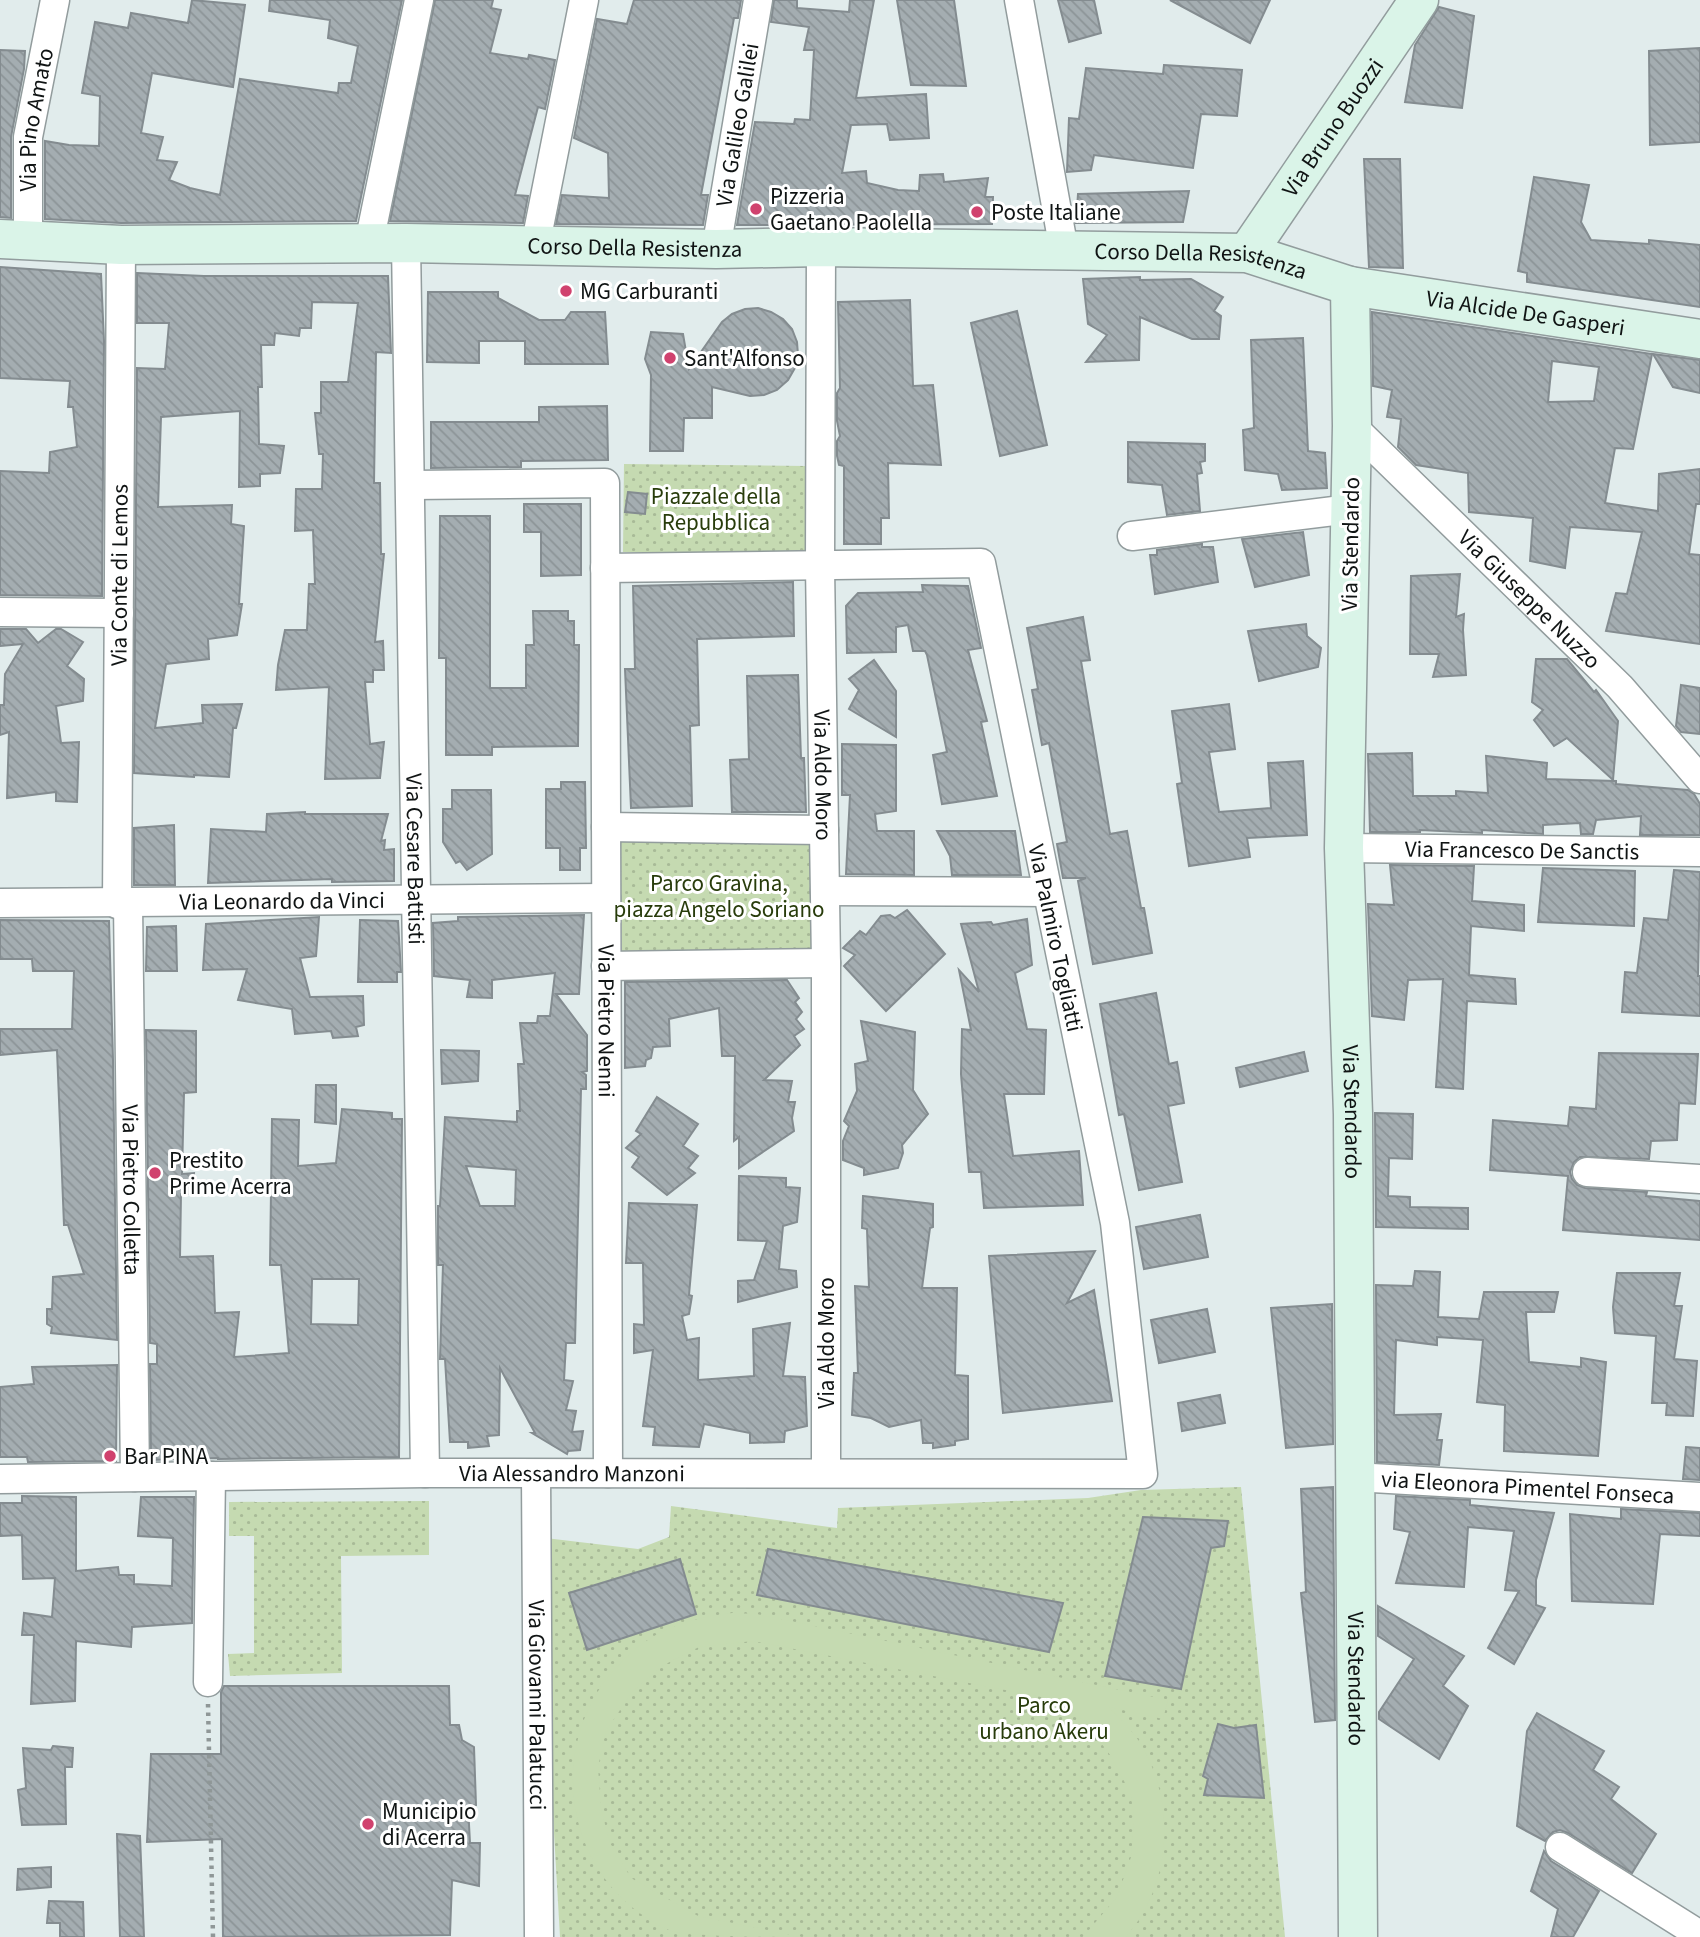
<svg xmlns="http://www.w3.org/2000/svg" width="1700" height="1937" viewBox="0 0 1700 1937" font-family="'Source Sans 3',sans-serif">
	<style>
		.park { fill: url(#park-dots) }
		.pitch { fill: #c5dab1 }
		.building { fill: url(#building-back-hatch); stroke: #848c90; stroke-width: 2; fill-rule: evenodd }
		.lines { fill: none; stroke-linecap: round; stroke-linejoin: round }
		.street-casing { stroke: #929c9d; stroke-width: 31 }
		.secondary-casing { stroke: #929c9d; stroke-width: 41 }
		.path { stroke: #8f9797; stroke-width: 4.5; stroke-dasharray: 3.5 5; stroke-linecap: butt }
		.street { stroke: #fff; stroke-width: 28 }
		.secondary { stroke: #daf4e8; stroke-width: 38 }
		.poi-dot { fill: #d0426e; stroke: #fff; stroke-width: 2.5 }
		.labels { text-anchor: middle; stroke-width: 6; stroke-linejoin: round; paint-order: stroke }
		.street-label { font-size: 23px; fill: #101414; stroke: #fff }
		.poi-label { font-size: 23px; fill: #101414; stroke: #fff; text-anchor: start }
		.park-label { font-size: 23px; fill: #283c0b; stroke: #fff }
	</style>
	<defs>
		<pattern id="park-dots" width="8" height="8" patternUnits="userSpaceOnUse" patternTransform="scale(1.75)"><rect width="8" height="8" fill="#c5dab1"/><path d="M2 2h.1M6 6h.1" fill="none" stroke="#a8ba97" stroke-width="1.8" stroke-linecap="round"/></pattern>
		<pattern id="building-back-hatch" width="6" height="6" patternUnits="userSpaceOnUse" patternTransform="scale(1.75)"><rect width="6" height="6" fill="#a4adb1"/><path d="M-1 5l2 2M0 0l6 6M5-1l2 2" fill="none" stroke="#8c9497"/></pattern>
	</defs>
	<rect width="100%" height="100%" fill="#e1ecec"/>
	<g class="park">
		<path d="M624,464l183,2v89l-184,-3z"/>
		<path d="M816,838l2,114 -196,3 -2,-113z"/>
		<path d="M1241,1487l44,450h-725l-23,-400 101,12 31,-12 2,-31 166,22 1,-20 250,-10 53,-8z"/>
		<path d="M429,1501v54l-88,1 1,117 -112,3 -2,-22 26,-1v-117h-25v-34z"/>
	</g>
	<path class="pitch" d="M732,1613l24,1 25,5 387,81 -5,19 -54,-12c11,12 23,23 32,37 35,60 31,140 -15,193h-43l34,-40 14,-40 3,-36 -3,-26 -18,-36 -29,-39 -43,-23 -288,-56 -54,6 -37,19 -30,26 -26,39 -8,36 3,42 9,34 21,35 67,38 104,21c-33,0 -103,0 -131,-6 -117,-51 -131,-208 -33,-284 28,-22 60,-30 94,-34z"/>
	<g class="building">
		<path d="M192,0l53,5 -12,82 -81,-14 -11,60 22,4 -6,23 20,2 -8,18 21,8 30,7 20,-116 98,14 1,-10h12l7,-37 -30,-8 2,-18 -61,-9 1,-11h132l-46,221 -235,2 -76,-4v-78l24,4 30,1 1,-50 -18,-3 13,-71 33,6 3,-15 57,10z"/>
		<path d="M435,0h58l-2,8 10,2 -11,43 38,6 1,-4 26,5 -10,49 -7,-2 -23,88 13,1 -5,27 -133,-2z"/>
		<path d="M634,0h107l-3,18h-4l-33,177h7l-5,30 -147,-1 6,-29 47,3 -1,-45 -34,-15 23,-119 30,5z"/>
		<path d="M774,0h23v8l52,4 1,-12h24l-18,98 70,-4 3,44 -39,2 -3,-16 -36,1 -9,48 24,-2 1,12 31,7 21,1 1,-16 23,-1 1,8 44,-4 -3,19h8l-1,27 -255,1 18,-103 39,2 1,-5 15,1 4,-70h-10l5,-23 -38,-5z"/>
		<path d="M897,0h57l12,86 -55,-1z"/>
		<path d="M1058,0h36l7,33 -32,9z"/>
		<path d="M1170,0h100l-20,43z"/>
		<path d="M1439,7l35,9 -12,92 -57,-6 10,-57z"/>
		<path d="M1700,48v94l-50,3 -1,-94z"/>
		<path d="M0,50l25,1 -1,18 -13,68v81l-11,-1z"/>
		<path d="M1164,65l78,5 -5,46 -36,-2 -8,54 -99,-13 -3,15 -24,2 2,-54 10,1 7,-51 77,6z"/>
		<path d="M1364,159h36l3,109 -34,-1z"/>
		<path d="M1534,177l55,8 -8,37 10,18 58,4v-4l51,5v62l-173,-25v-9l-9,-2z"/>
		<path d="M1189,191l-6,31 -107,1 2,-29z"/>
		<path d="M0,267l101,7 3,67 -2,255 -102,-1v-124l49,2 1,-21 27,-5 -4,-40h-5l2,-26 -70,-3z"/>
		<path d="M137,273l67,3h184l3,77 -15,-1 -2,131h6l1,71h3l-9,88 8,-1 1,29h-11v12h-8l5,62 14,-2 -4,36 -55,1 4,-92 -53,3 2,-25 7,-35h22l2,-46h6l-2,-54 -18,1 1,-42h26l1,-35h-4l-4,-41h6v-31h27l10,-79 -46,-1 -1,26h-11l-1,8 -24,-3 -1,12h-13l1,42h-4l1,57 25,2 -4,27 -20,1v12l-21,1 1,-76 -79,6 -3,90 74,-2 -1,19 13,2 -5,78h3l-5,31 -29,4 1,20 -43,5 -11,64 48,-5 -1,-18 40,-1 -6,24h-3l-4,49 -35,-2v2l-60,-4 3,-405 28,1 4,-46h-32z"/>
		<path d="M1140,277v3l51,-1 32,18 -9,14 7,5 -2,23h-27l-52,-22 -1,43 -53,2 21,-27 -19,-11 -5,-45z"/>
		<path d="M428,292h70v6l41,22h26l6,-8h34l3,52h-83v-23h-46v22l-52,-1z"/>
		<path d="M910,300l3,86 20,-1 8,80 -53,-2 1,55h-8v26h-37v-78l-5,-1 -2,-9v-15l3,-5 -3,-15v-28l3,-5 -2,-86z"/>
		<path d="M758,308l13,4 12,7 9,10 5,13 1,13 -3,13 -7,12 -11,10 -13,5 -14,1 -38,-9v31h-28l-1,33h-33l1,-76 -6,-16 6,-27 32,2 6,35 33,-47 10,-8 13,-5z"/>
		<path d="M1017,311l30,134 -47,11 -29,-133z"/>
		<path d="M1372,312l280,42 -19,95 -18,-1 -10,55 53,8 1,-37 41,-5v35h-4l-7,50 11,1v89l-94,-13 10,-38 11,1 15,-62 -72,-5 -5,41 -35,-7 3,-43 -64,-6 -1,-39 -52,-8 -18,-18 3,-28 -14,-2 5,-27 -19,-4zM1552,361l47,6 -5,34 -46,1z"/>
		<path d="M1303,338l5,113 17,2 2,35 -45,2 -4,-16 -33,-4 -2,-40 11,-2 -3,-88z"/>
		<path d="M1653,354l47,6v33l-27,-6z"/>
		<path d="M607,406l1,54 -87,1v6l-90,1v-46h108v-15z"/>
		<path d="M1128,442l77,2v17l-5,1 2,11 -5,1 3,37 -33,4 -5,-30 -34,-3z"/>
		<path d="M628,492l19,2 -2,20 -20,-2z"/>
		<path d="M524,504h57v71l-40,1v-44h-17z"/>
		<path d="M440,516h50v172h36v-43h8l-1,-34h35v10h6v24h5l-1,101 -86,1v8h-46v-97h-7z"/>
		<path d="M1303,532l6,43 -54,12 -13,-48z"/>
		<path d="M1202,544v3h11l5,35 -63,12 -5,-39h7v-5z"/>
		<path d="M1460,574l-4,43 8,-3 -1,16 3,45 -33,2 6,-23h-29l1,-78z"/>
		<path d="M793,582l1,54 -97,3 2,86 -9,1 2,80 -61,2 -6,-139h10l-2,-83z"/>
		<path d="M922,585l46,1 13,62 -13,2 19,71 -6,1 16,74 -55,8 -9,-49 14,-3 -20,-97 -2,-4h-12l-5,-26 -12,2v25l-49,1 -1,-47 12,-13 65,-1z"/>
		<path d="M1083,617l7,43 -9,1 29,173 17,-3 14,77h3l8,45 -59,11 -15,-83 8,-3h-23l-6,-34 10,-2 -18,-99 -7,2 -10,-55 6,-1 -11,-61z"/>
		<path d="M1306,624l1,12 14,12 -3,19 -59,14 -11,-50z"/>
		<path d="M0,629h26l12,14 18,-14h5l22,13 -16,24 17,13 -1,22 -27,5 5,37 18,-1 -2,60 -21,-1v-9l-49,6 2,-66 -9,3v-30h4l1,-31 18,-30 -23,2z"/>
		<path d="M1536,659h31l27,33 2,-2 22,31 -5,59 -46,-42 -13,8 -20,-26 9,-10 -11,-8z"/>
		<path d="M874,660l22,31v46l-47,-28 10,-19 -10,-11z"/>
		<path d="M798,675l3,83h3l2,54h-74l-2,-52 19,-1 -2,-83z"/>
		<path d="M1681,685l19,3v46l-19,-2 -5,-6z"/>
		<path d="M1229,704l6,45 -26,3 10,60 52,-4 -3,-45 35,-2 4,74 -60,3 3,19 -61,9 -12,-82 5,-1 -10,-72z"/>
		<path d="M842,744l54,1v66l-21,3 2,17h37v44l-68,-1 4,-79h-8z"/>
		<path d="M1412,753l1,43h43v-5l32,2 -2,-37 61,7 -1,16 70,2v3l72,6 6,4 6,10v31h-60l1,-19 -45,4 -3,14h-12l-1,-11 -37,2v9l-61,-4v3l-62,-3v2h-50l-2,-78z"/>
		<path d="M561,782h24l1,66h-6v22h-20v-22h-14v-59h15z"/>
		<path d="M452,790h39l1,64 -25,16 -7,-9 -4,2 -13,-21v-33h9z"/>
		<path d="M305,812v2h83l-7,27 4,-1 -1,10 10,-1v32l-62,1v-3l-124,4 3,-54 55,3 1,-18z"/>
		<path d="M174,825l1,60h-41v-57z"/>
		<path d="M937,831h78l6,44h-69l-2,-19z"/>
		<path d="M1390,865l84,1 -2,35 52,4v26l-53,-5 -2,49 46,4 1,25 -49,-3 -4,88 -27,-2 7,-108 -35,1 -4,40 -32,-4 -4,-112 26,1z"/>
		<path d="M1543,868l92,3 -1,55 -96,-4z"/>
		<path d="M1674,870l26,2 -2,104h2v40l-78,-4 3,-40 12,1 7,-55 24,2z"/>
		<path d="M907,910l38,44 -59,57 -42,-45 11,-11 -12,-7 17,-17 6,4 15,-19 9,-1 5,3z"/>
		<path d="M584,915l-5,79h-23l31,41v36l-5,1 4,3v14h-5l-6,254h-9l-2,37 9,1 -7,29 10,1 -4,21 11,-1 -3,19 -12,1 -1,3 -35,-21h3l-35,-65 -1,67 -12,1 2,10 -21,2v-6h-18l-5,-83h-5l3,-94h-5v-59h2l5,-89 72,5v-11h3l-2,-47h6l-4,-41h17l1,-7h12l5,-43 -63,7v18l-25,-1 3,-17 -36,-4 -1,-53 25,-2v-4zM466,1166l50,4 -1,36h-35z"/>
		<path d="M319,917l-3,39 -16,2 10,39 53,-1 1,29 -8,2 2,9 -25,2 -2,-7 -36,3 -3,-25 -54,-9 9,-31 -44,1 3,-46z"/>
		<path d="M1027,919l5,46 -17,8 12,56 19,1 -2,64h-40l9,62 66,-5 4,54 -99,3 -3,-36h-12l-8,-98 1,-45 9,1 -12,-60 20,22 -18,-68 30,-2 2,3z"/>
		<path d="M0,920l109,1 4,139 4,280 -66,-7 1,-6 -5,-3v-15h5l1,-32 31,-3 -16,-49h-4l-7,-175 -57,5v-26h72l2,-58h-41l-1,-12h-32z"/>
		<path d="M360,920l38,1 3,51h-4v10h-39z"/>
		<path d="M176,926l1,45h-31l1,-44z"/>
		<path d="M787,980l12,18 -4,4 7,10 -6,7 8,10 -10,7 6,9 -36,35 28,1 -4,21h7l-3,16 2,13 -55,37v-31l-5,4 1,-85h-13l-3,-48 -50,11 1,27 -17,1 -2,11 -5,2 -1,6 -20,2v-86z"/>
		<path d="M1156,993l13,71 8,-2 7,41 -16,3 14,76 -43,8 -15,-76 -5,1 -19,-111z"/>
		<path d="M861,1021l54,11 -2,58 15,24 -26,31 1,8 -5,15 -34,7v-7l-21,-8v-19l6,-15 -5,-5 13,-30 -2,-27 13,-3z"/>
		<path d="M146,1030l50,1v61l-12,1 -2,81 12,-1 -2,21h-11l-1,63 33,-1 2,57 24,-1 -5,45 55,-4 -8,-88h-11l2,-146 27,1 -1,46 38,-3 6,-54 50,4v6h10l-3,338 -181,2v-1l-67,2 -1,-96h7v-20l-7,-1zM312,1279h47l-1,46 -47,-1z"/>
		<path d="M441,1050l38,1 -1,30 -36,3z"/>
		<path d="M1304,1052l4,19 -68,16 -4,-19z"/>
		<path d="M1599,1053l99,1 -3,50 -16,-1 -2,37 -26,1 -2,18 -69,-2 -6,5 -4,10 2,7 5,6 8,3 62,4 -1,4 54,5v39l-137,-10 5,-54 -78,-6 3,-50 75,6 2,-19 26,2z"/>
		<path d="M316,1085h20v39l-21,-2z"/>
		<path d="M657,1097l41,27 -15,22 15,10 -10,12 7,5 -28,22 -35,-28 7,-10 -13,-9 15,-14 -5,-3z"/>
		<path d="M1375,1113l38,1 -1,45 -23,-1 -1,38 22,1v10l58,1v21l-92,-2z"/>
		<path d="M739,1176l47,2v9l14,1 -3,34 -14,4 -4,43 17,2 1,16 -59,15v-21l16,-1 13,-39 -29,-1z"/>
		<path d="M863,1196l70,8v23l-3,1 -8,60h35l-2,87 13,1v63l-13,2v4l-22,3v-5h-10l-2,-23 -32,7 -18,-9 -19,-3 2,-42h4l-3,-87 14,1 -2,-58 -5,-1z"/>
		<path d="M629,1203l68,2 -8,90 3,1 -3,18 -7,2 5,24 12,-2 -1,42 56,-4 -1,-47 37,-6 -7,53 22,1 2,49 -22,5 -1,11 -34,1v-10l-46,-9 -5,23 -46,-2 2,-18 -12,-1 10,-76 -19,3v-29l10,1 -1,-62h-17z"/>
		<path d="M1200,1215l8,42 -64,12 -8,-42z"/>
		<path d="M1095,1251l-28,52 27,-13 18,111 -109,12 -14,-157z"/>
		<path d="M1415,1271l25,1 -2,45 41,2 5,-27h74l-4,20h-28l3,50 52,5v-9l25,4 -8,94 -94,-5 1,-46 -28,-3 6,-62 -46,-3v8l-41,-5 -2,75 47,-1 -4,26h5l-3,25 -62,-3 -1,-177 37,1z"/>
		<path d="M1617,1273h63l-6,33h8l-8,53 23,2 -4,55 -27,-1 1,-12h-15l4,-67 -41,-3 -2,-26z"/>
		<path d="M1332,1304l1,140 -47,4 -15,-140z"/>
		<path d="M1207,1309l8,43 -56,11 -8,-43z"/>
		<path d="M117,1365l-1,96 -88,1 -1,-5h-27v-70l34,-3 -2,-17z"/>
		<path d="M1220,1395l5,28 -43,8 -4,-28z"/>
		<path d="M1686,1447l14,1v32l-17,-1z"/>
		<path d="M1333,1487l2,233 -20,2 -14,-129 5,-1 -5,-103z"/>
		<path d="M22,1496l54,1v74l42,-4 1,8h15v9l38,2 1,-48 -35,-2 3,-39h53l-2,126 -60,4 -1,20 -55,-6 -1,60 -44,3 3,-69h-12l2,-22 28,4 3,-39 -32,1 -1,-44 -22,1v-33h22z"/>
		<path d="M1396,1496l74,4v5l84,8 -18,67v25l9,3 -31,56 -26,-16 31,-57 -14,-1 9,-59 -46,-4 -4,60 -68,-4 14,-51 -16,-3z"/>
		<path d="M1621,1509l79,4v23l-40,-2 -7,70 -81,-3 -2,-87 51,5z"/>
		<path d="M1143,1517l85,4 -4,25 -13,2 -30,141 -76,-13z"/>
		<path d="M768,1549l295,54 -14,49 -292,-57z"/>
		<path d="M680,1559l16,55 -109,36 -18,-57z"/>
		<path d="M1378,1606l86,50 -21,30 25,20 -29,53 -60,-40v-7l35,-53 -36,-23z"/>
		<path d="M224,1686h225l1,39h9l3,15 12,7 2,58 -8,1 2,37h10l-1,43 -27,-6 -2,55 -227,2 -1,-98 -75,3 4,-88h70v-62z"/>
		<path d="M1537,1713l67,38 -11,19 26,17 -8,12 45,35 -24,39 -64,-40 -8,-3 -7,2 -8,9 -28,-15 10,-95z"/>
		<path d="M1218,1724l16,4 22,-3 8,73 -60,-3 4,-16 -5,-3z"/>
		<path d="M53,1746l20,2 -1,19h-7l1,57 -44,1 -4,-35 8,-2 -3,-40 28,2z"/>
		<path d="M117,1834l23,2 4,101h-24z"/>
		<path d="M1544,1851l7,10 48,30 -26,46h-22l7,-28 -27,-18z"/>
		<path d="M51,1867v20l-34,3 1,-21z"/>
		<path d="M49,1901l34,1 1,35h-24v-14h-13z"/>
	</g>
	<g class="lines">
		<defs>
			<g id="street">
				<path d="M1019,0l45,250"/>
				<path id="s1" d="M28,240v-103l27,-137"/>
				<path d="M369,243l50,-243"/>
				<path id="s2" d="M406,243l19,1230"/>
				<path d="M535,247l49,-247"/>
				<path id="s3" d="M821,247l-1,319 6,397v510"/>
				<path id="s4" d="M716,249l42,-249"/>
				<path id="s5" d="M1352,426l268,261 80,92"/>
				<path id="s6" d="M411,485l194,-2 3,990"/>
				<path d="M1132,536l218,-27"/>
				<path d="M0,612l119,1"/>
				<path d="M606,827l218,3"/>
				<path id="s7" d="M1344,848l356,4"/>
				<path d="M825,891l221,1"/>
				<path id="s8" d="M0,903l606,-5"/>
				<path id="s9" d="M128,903l7,574"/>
				<path id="s10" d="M117,904l4,-659"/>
				<path d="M606,966l220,-3"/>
				<path d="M1587,1172l113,7"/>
				<path id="s11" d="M536,1474l3,463"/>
				<path id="s12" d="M1355,1477l345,20"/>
				<path id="s13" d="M0,1479l425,-6 718,1 -28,-251 -134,-660 -376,5"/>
				<path d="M208,1682l3,-206"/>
				<path d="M1560,1847l140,88"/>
			</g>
			<g id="secondary">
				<path id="s14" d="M0,239l121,6 285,-2 310,6 105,-2 426,6 103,33 350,53"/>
				<path id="s15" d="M1247,253l172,-253"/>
				<path id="s16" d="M1350,286l2,140 -8,422 9,266 5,823"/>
			</g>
		</defs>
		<use href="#street" class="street-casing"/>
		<use href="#secondary" class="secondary-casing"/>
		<path class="path" d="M208,1704l5,233"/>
		<use href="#street" class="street"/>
		<use href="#secondary" class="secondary"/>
	</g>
	<g class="poi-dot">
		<circle cx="756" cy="209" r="7"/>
		<circle cx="977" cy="212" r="7"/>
		<circle cx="566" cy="291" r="7"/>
		<circle cx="670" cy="358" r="7"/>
		<circle cx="155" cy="1173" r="7"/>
		<circle cx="110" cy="1456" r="7"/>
		<circle cx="368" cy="1824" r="7"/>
	</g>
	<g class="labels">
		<g class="street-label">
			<text dy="8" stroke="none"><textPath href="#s1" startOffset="121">Via Pino Amato</textPath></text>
			<text dy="8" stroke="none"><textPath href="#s4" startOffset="126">Via Galileo Galilei</textPath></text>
			<text dy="8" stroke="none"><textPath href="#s15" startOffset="152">Via Bruno Buozzi</textPath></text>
			<text dy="8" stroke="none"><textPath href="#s14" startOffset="635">Corso Della Resistenza</textPath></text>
			<text dy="8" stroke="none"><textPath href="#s14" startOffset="1202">Corso Della Resistenza</textPath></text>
			<text dy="8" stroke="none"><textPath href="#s14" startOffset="1533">Via Alcide De Gasperi</textPath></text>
			<text transform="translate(1350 544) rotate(-89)" y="8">Via Stendardo</text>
			<text dy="8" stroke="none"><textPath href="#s10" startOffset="329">Via Conte di Lemos</textPath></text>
			<text dy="8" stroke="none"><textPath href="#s5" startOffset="248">Via Giuseppe Nuzzo</textPath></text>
			<text dy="8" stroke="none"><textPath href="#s3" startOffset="528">Via Aldo Moro</textPath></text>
			<text dy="8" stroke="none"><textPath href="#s7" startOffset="178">Via Francesco De Sanctis</textPath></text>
			<text dy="8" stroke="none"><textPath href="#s2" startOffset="616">Via Cesare Battisti</textPath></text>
			<text dy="8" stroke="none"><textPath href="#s8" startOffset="282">Via Leonardo da Vinci</textPath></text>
			<text transform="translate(1056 938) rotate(78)" y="8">Via Palmiro Togliatti</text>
			<text dy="8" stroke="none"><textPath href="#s6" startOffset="732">Via Pietro Nenni</textPath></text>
			<text dy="8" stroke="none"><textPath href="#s16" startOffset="826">Via Stendardo</textPath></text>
			<text dy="8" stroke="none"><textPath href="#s9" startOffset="287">Via Pietro Colletta</textPath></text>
			<text transform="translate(826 1343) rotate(-90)" y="8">Via Aldo Moro</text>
			<text dy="8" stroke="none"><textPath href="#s13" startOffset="572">Via Alessandro Manzoni</textPath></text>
			<text dy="8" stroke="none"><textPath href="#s12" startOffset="173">via Eleonora Pimentel Fonseca</textPath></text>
			<text dy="8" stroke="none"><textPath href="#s16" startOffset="1393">Via Stendardo</textPath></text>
			<text dy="8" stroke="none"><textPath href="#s11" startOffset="231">Via Giovanni Palatucci</textPath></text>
		</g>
		<g class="poi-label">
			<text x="770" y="204">Pizzeria<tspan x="770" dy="26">Gaetano Paolella</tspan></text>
			<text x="991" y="220">Poste Italiane</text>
			<text x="580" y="299">MG Carburanti</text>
			<text x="684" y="366">Sant'Alfonso</text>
			<text x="169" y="1168">Prestito<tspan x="169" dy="26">Prime Acerra</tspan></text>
			<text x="124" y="1464">Bar PINA</text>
			<text x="382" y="1819">Municipio<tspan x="382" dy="26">di Acerra</tspan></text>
		</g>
		<g class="park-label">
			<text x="716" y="504">Piazzale della<tspan x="716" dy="26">Repubblica</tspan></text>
			<text x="719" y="891">Parco Gravina,<tspan x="719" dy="26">piazza Angelo Soriano</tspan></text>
			<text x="1044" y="1713">Parco<tspan x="1044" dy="26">urbano Akeru</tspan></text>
		</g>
	</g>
</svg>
